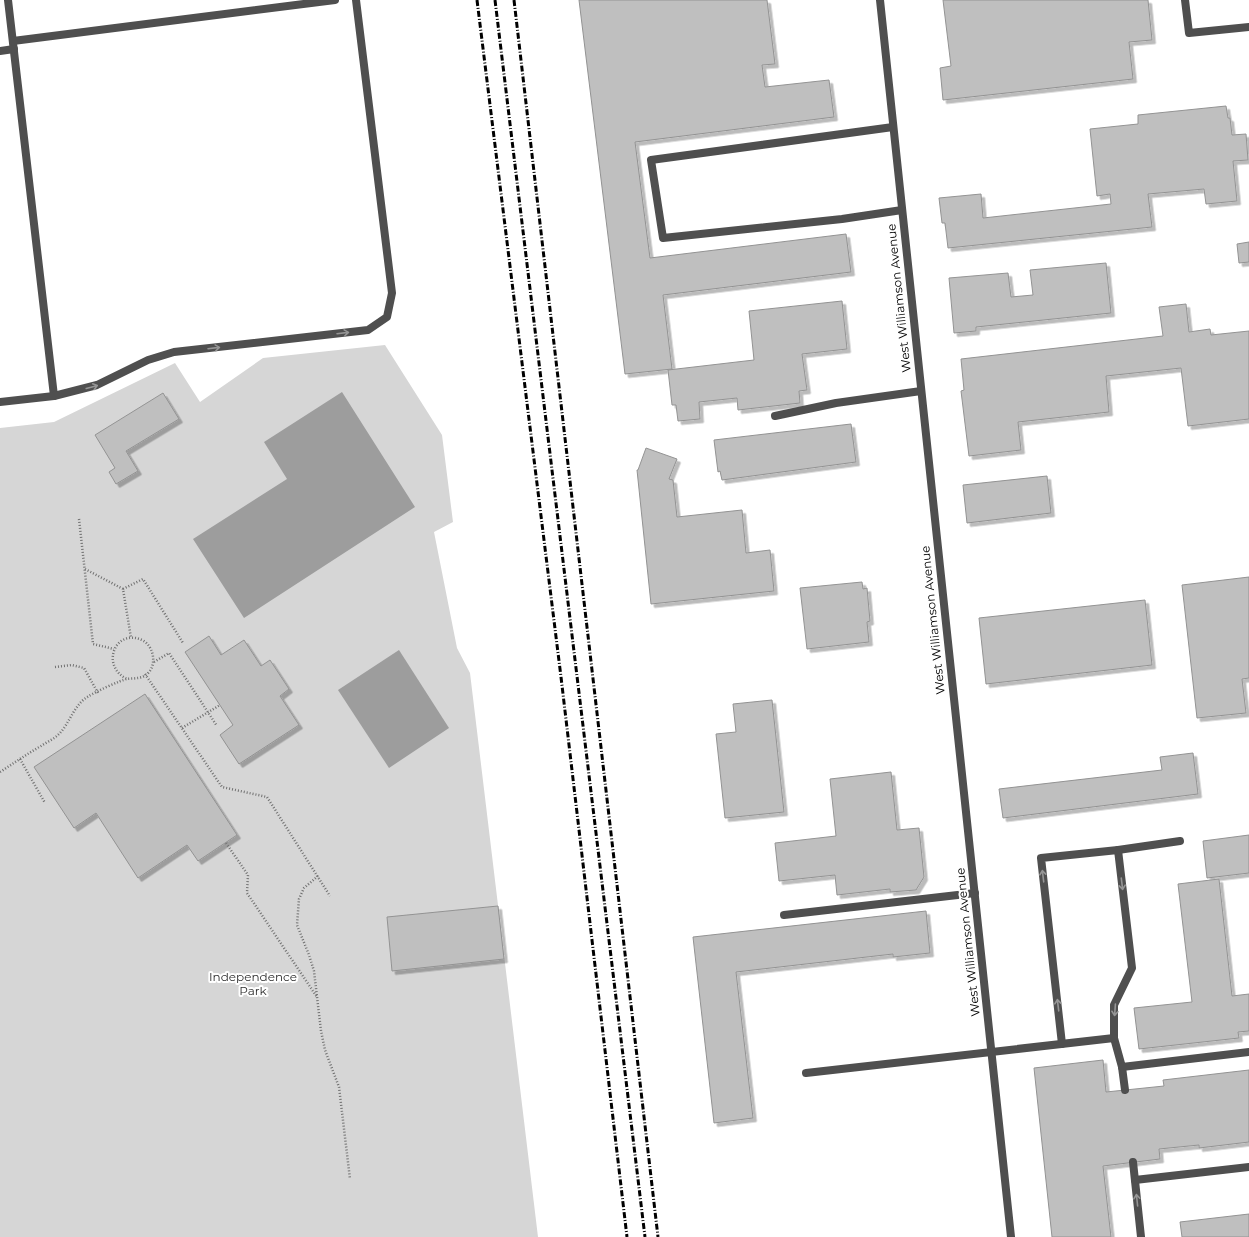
<svg xmlns="http://www.w3.org/2000/svg" width="1249" height="1237" viewBox="0 0 1249 1237" font-family="Montserrat,sans-serif">
	<style>
		.green { fill: #d6d6d6 }
		.water { fill: #9d9d9d }
		.building { fill: #bfbfbf; stroke: #939393; filter: url(#shadow) }
		.lines { fill: none; stroke-linecap: round; stroke-linejoin: round }
		.path { stroke: #717171; stroke-width: 2.5; stroke-dasharray: 1 2; stroke-linecap: butt }
		.service { stroke: #4f4f4f; stroke-width: 8 }
		.minor { stroke: #4f4f4f; stroke-width: 8 }
		.rail { stroke: #000; stroke-width: 3; stroke-dasharray: 6 2 1 2; stroke-linecap: butt }
		.oneway { stroke: #959595 }
		.labels { text-anchor: middle; stroke-width: 4; stroke-linejoin: round; paint-order: stroke }
		.street-label { font-size: 12px; fill: #000; stroke: #fff }
		.park-label { font-size: 12px; fill: #2d2d2d; stroke: #fff }
	</style>
	<defs>
		<filter id="shadow"><feDropShadow dx="3.5" dy="3.5" stdDeviation="0" flood-color="#0004"/></filter>
	</defs>
	<rect width="100%" height="100%" fill="#fff"/>
	<path class="green" d="M385,345l57,90 11,87 -19,10 23,116 13,25 68,564h-538v-809l54,-6 121,-59 25,39 63,-44z"/>
	<g class="water">
		<path d="M342,392l73,115 -171,111 -51,-79 94,-60 -23,-37z"/>
		<path d="M399,650l50,78 -60,40 -51,-78z"/>
	</g>
	<g class="building">
		<path d="M579,0h188l8,64 -13,1 3,22 64,-7 5,37 -199,25 15,116 196,-24 5,38 -188,23 9,74 -47,5z"/>
		<path d="M943,0h205l4,40 -23,2 4,37 -190,21 -3,-32 11,-2z"/>
		<path d="M1226,106l2,12h2l2,17 14,-1 2,26 -15,1 4,40 -31,3 -2,-15 -56,5 4,33 -204,21 -3,-25h-3l-3,-25 42,-4 2,24 128,-14 -1,-10 -13,2 -7,-67 48,-5v-9z"/>
		<path d="M1249,242v20l-10,1 -2,-19z"/>
		<path d="M1106,263l5,50 -135,14v4l-22,2 -5,-55 59,-5 3,24 22,-2 -3,-25z"/>
		<path d="M842,301l5,48 -45,5 5,36 -8,1 1,12 -62,7 -1,-12 -38,4 1,17 -22,2 -2,-16h-4l-4,-35 86,-10 -5,-49z"/>
		<path d="M1186,304l3,28 21,-3 1,6 38,-4v88l-61,7 -7,-58 -75,8 3,36 -91,10 3,28 -52,6 -8,-65 3,-1 -3,-31 202,-23 -4,-29z"/>
		<path d="M163,393l16,26 -53,32 12,20 -22,13 -7,-12 6,-4 -20,-33z"/>
		<path d="M851,424l5,38 -134,18 -2,-9 -2,1 -4,-32z"/>
		<path d="M646,448l31,11 -8,20 4,1 4,37 65,-7 4,43 24,-3 4,41 -123,13 -14,-134h1z"/>
		<path d="M1047,476l4,37 -84,10 -4,-38z"/>
		<path d="M1249,577v101l-7,1 4,34 -49,5 -15,-133z"/>
		<path d="M862,582l1,7 4,-1 3,33 -3,1 2,20 -62,7 -7,-61z"/>
		<path d="M1145,600l7,65 -166,19 -7,-66z"/>
		<path d="M209,636l12,19 23,-15 17,26 9,-6 19,29 -9,7 19,29 -60,39 -19,-29 13,-10 -48,-73z"/>
		<path d="M145,694l92,141 -39,26 -11,-16 -49,33 -42,-65 -22,15 -40,-61z"/>
		<path d="M772,700l12,112 -59,6 -9,-84 20,-2 -3,-28z"/>
		<path d="M1193,753l5,41 -195,24 -4,-29 163,-19 -2,-13z"/>
		<path d="M891,772l6,58 22,-2 5,49 -8,13 -26,2v-3l-53,6 -2,-20 -56,6 -4,-38 61,-7 -6,-57z"/>
		<path d="M1249,835v38l-42,5 -4,-37z"/>
		<path d="M1219,879l13,117 17,-2v37l-11,1 1,6 -100,11 -5,-41 58,-6 -14,-118z"/>
		<path d="M498,906l6,53 -112,12 -5,-54z"/>
		<path d="M926,911l4,42 -37,4v-3l-157,18 17,146 -39,5 -21,-186z"/>
		<path d="M1103,1060l3,32 58,-6 -1,-6 86,-10v72l-50,6v-3l-40,4 1,10 -57,7 8,71h-59l-18,-169z"/>
		<path d="M1249,1214v23h-67l-2,-15z"/>
	</g>
	<g class="lines">
		<g class="path">
			<path d="M79,519l14,125 21,5"/>
			<path d="M85,569l38,20 8,49"/>
			<path d="M123,589l20,-10 40,64"/>
			<path d="M154,662l15,-9 48,73"/>
			<path d="M55,667l17,-2 12,3 14,25"/>
			<path d="M145,674l77,113 45,10 63,99"/>
			<path d="M182,728l38,-23"/>
			<path d="M20,759l25,44"/>
			<path d="M0,772c14,-9 27,-18 41,-26 6,-4 13,-7 18,-12 11,-11 15,-30 30,-38 6,-4 32,-16 38,-17 8,-1 17,0 22,-7 8,-9 4,-27 -7,-32 -27,-12 -42,26 -15,39"/>
			<path d="M226,843l22,32 -1,18 70,104"/>
			<path d="M318,876l-14,12 -5,11 -2,26 12,30 5,16 7,60 4,19 14,37 11,92"/>
		</g>
		<g class="service">
			<path d="M8,0l46,396"/>
			<path d="M1185,0l4,33 60,-6"/>
			<path d="M13,41l322,-41"/>
			<path d="M0,51l14,-2"/>
			<path d="M893,127l-242,33 12,78 179,-19 60,-9"/>
			<path d="M0,402l54,-6 43,-11 51,-25 26,-8 194,-22 19,-13 5,-24 -36,-293"/>
			<path d="M775,416l61,-13 85,-12"/>
			<path d="M1118,850l62,-9"/>
			<path d="M784,915l191,-22"/>
			<path d="M1062,1044l-21,-186 77,-8 14,118 -18,37v33l8,29 3,23"/>
			<path d="M1122,1067l127,-15"/>
			<path d="M806,1073l308,-35"/>
			<path d="M1133,1162l8,75"/>
			<path d="M1135,1180l114,-13"/>
		</g>
		<path class="minor" d="M880,0l131,1237"/>
		<g class="rail">
			<path d="M477,0l84,677 66,560"/>
			<path d="M495,0l150,1237"/>
			<path d="M514,0l144,1237"/>
		</g>
	</g>
	<defs><path id="oneway-shaft" d="M-6 0H5M1.5-3L5.5 0L1.5 3" fill="none" stroke-width="1.6" stroke-linecap="round" stroke-linejoin="round"/></defs>
	<g class="oneway">
		<use href="#oneway-shaft" transform="translate(343 333) rotate(-7)"/>
		<use href="#oneway-shaft" transform="translate(214 348) rotate(-7)"/>
		<use href="#oneway-shaft" transform="translate(92 387) rotate(-15)"/>
		<use href="#oneway-shaft" transform="translate(1043 876) rotate(-97)"/>
		<use href="#oneway-shaft" transform="translate(1122 884) rotate(83)"/>
		<use href="#oneway-shaft" transform="translate(1058 1005) rotate(-97)"/>
		<use href="#oneway-shaft" transform="translate(1115 1010) rotate(94)"/>
		<use href="#oneway-shaft" transform="translate(1137 1200) rotate(-96)"/>
	</g>
	<g class="labels">
		<g class="street-label">
			<text transform="translate(899 298) rotate(-96)" y="4">West Williamson Avenue</text>
			<text transform="translate(933 620) rotate(-96)" y="4">West Williamson Avenue</text>
			<text transform="translate(968 942) rotate(-96)" y="4">West Williamson Avenue</text>
		</g>
		<g class="park-label">
			<text x="253" y="981">Independence<tspan x="253" dy="14">Park</tspan></text>
		</g>
	</g>
</svg>
